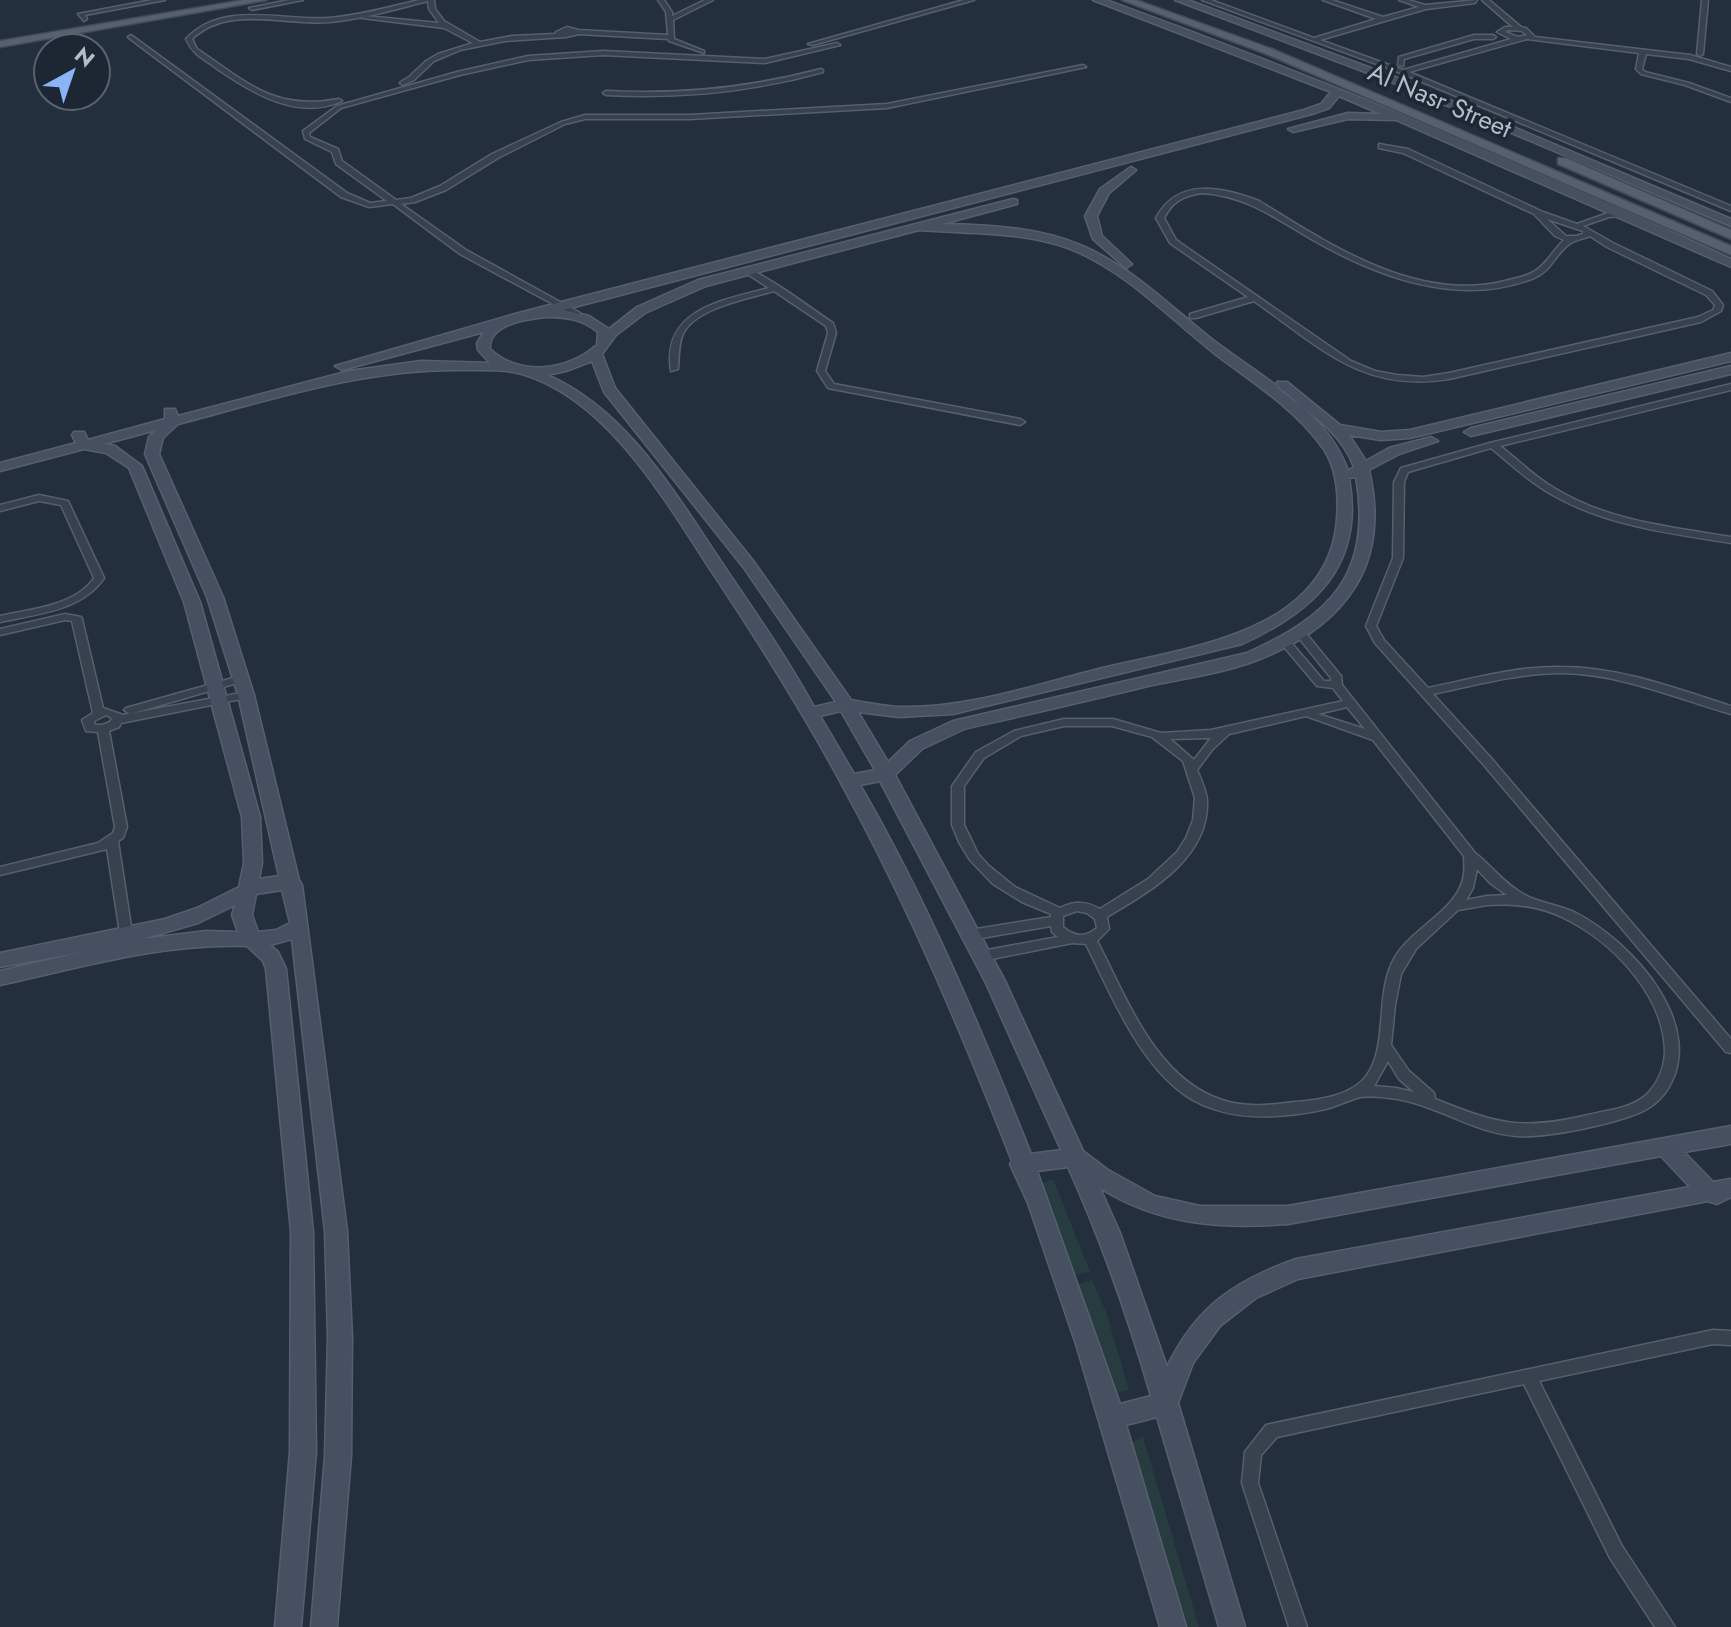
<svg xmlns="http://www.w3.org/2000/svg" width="1731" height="1627" viewBox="0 0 1731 1627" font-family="Jost,sans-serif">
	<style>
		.green { fill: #263c3f }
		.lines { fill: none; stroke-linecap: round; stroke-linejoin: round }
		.street-casing { stroke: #565f6c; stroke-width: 3 }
		.secondary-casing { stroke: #565f6c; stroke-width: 3 }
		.primary-casing { stroke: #414a57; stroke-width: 3 }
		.street { fill: #38414e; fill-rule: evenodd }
		.secondary { fill: #465061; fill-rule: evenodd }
		.primary { fill: #56606e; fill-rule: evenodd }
		.labels { text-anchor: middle; stroke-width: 7; stroke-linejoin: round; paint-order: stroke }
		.far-street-label { font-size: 26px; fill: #b4bcc9; stroke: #1d2633 }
	</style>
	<rect width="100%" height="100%" fill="#242f3e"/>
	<g class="green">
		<path d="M1053,1179l37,93 -17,3 -34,-91z"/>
		<path d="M1092,1280l14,32 23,78 -16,4 -37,-109z"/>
		<path d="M1143,1437l56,190h-17l-54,-183z"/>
	</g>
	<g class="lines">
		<defs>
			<g id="street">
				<path d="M152,0h13l-80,15 2,4 -3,2 -6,-7z"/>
				<path d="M289,0h14l-51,10 -3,-2z"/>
				<path d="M419,0h15l1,9 9,12 36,21 32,-6 43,-2 1,-2 11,-5 11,3 90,5 -2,-23 -8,-12h6l8,12v4l33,-16h8l-40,20 1,19 30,12v2l-35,-12 -1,-2 -89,-5 -13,3 -61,4 -45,9 -26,11 -20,19 -11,5 -3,-2 1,-1 8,-5 17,-16 12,-7 35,-11 -29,-15 -82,-10 3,-2 74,7 -10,-14 -1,-8c-32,8 -65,18 -98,21 -46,4 -101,-18 -138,17l5,10c51,34 76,62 142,50l3,2c-44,20 -90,-8 -126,-33 -13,-10 -23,-13 -30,-29 37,-39 94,-18 142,-21 30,-2 61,-11 91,-18z"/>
				<path d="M964,0h10l-161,45 -5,-1z"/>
				<path d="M1202,0h9l103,38 62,-19 -53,-19h9l51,17 36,-10 -20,-7h9l17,5 52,-5 -2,3 -49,6 -106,31 83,30 108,-31 -14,-7 8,-5h8l-31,-27h7l32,27 5,1 9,9 155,18 41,12v4l-42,-12 -43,-5 -4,15 3,3 44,11 42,15v4l-46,-17 -44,-11 -5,-5 3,-16 -112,-14 -118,33 322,134v5l-330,-138zM1508,30l14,1 5,4 -9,2 -13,-5z"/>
				<path d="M1702,0h6l-5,54 -3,2 -3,-2z"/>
				<path d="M131,35l216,158 23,10 17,-2 -51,-37 -4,-12 -27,-13 -2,-8 34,-25 120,-34 71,-16 75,-5 162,8 72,-16 3,2 -75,18 -162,-8 -75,5 -68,15 -119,33 -32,25 1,4 28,12 4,12 54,39 15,-2 29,-12 52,-32 69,-32 24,-7h105l197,-11 196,-39 3,2 -199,41 -197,11h-105l-20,5 -67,34 -52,32 -31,12 -14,2 65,46 114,63v4h-3l-117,-63 -67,-50 -24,3 -28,-10 -212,-159 -1,-1z"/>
				<path d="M1474,35h19l3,2 -3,2h-19l-70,20 -1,7 -5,-1 1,-8z"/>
				<path d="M821,69l2,1v2c-72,20 -142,27 -217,23l-3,-2 3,-2c74,4 143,-3 215,-22z"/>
				<path d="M1379,144l29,5 135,63 34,12 31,-11 20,-1v4l-19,1 -26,9 30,17 99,48 11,14 -2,6 -20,11 -252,57c-87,14 -129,-32 -195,-78l-58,17h-6v-4l58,-17 -78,-54 -14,-25c22,-41 66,-31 103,-17 71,44 158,102 246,80 10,-3 21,-4 30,-10 12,-7 18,-21 29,-31l-9,-4 -21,-22 -131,-61 -24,-5zM1202,193c45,3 73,25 111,47 65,37 146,68 221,38 16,-6 21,-23 34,-33 6,-5 15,-6 22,-9l17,11 99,48 9,10 -2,5 -15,7 -249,56 -26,4 -26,-2 -22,-4 -24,-10 -175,-121 -12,-22c9,-17 19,-22 38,-25zM1547,219l36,12v3l-7,2h-10z"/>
				<path d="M746,269c14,1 70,43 87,54l3,10 -11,38 9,13 186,35 5,3 -5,3 -192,-37 -11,-17 11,-38 -2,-7 -52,-35c-25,7 -77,17 -90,41 -6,10 -5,25 -6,37l-7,2c-10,-62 53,-71 98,-83l-23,-15z"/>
				<path d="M1731,384v6l-231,56c18,14 34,30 54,42 53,33 116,39 177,49v6c-62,-10 -125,-17 -180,-49 -22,-12 -40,-30 -60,-46l-83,24 -4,10 -1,76 -27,68 8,14 44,48c44,-9 89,-22 134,-21 58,0 115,22 169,39v8c-56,-16 -110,-40 -169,-41 -44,0 -87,12 -129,21l58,64 240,281v14l-5,-1 -243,-288 -108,-121 -9,-17 27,-68 1,-76 7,-14 89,-25z"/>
				<path d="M39,495l29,6 36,77c-22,33 -68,36 -104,44v-6c31,-7 75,-10 94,-38l-33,-73 -22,-4 -39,10v-6z"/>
				<path d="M65,614l16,3 1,2 21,89 20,7 123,-23 6,3 -6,3 -125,25 -2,4 -10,4 18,96 -4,11 -5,3 14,92 -1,3h-10l-1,-3 -13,-84 -107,26v-8l98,-24 15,-10 2,-6 -17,-95 -12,-1 -4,-11 11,-7 -21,-92 -7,-1 -65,15v-6zM106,715l6,3 -2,4 -8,3h-7l-1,-4z"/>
				<path d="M1300,630l4,1 37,45 1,9 133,168c17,13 29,31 50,42 14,8 35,10 51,18 56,29 135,115 89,180 -5,6 -11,12 -18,16 -25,14 -100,29 -130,27 -45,-3 -82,-33 -127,-38 -9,-1 -20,-2 -30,-1 -11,3 -23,9 -34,12 -46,10 -100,14 -141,-14 -47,-33 -74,-101 -99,-151l-14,-1 -90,18 -5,-2 -2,-3 2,-3 5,-2 76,-14 -6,-5 -1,-6 -81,14 -5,-2 -1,-3 1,-3 5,-2 81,-13v-3l-29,-12 -29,-18 -23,-24 -11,-18 -7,-17v-39l24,-34 38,-21 50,-12h49l48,14 50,-3 132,-29 -10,-13 -16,-2 -37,-44 5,-3 4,1 35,41h7v-3l-36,-45zM1347,707l18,22 -47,-15zM1306,716l67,24 91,116c0,6 1,12 0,18 -4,35 -51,53 -69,83 -21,36 -6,87 -28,118 -15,21 -48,25 -72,27 -24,3 -49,6 -73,-2 -67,-22 -95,-102 -125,-159l12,-12 -2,-12c42,-25 103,-59 100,-117 -1,-10 -6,-21 -10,-30l15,-20 17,-16zM1064,726h48l40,11 31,24 12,37 -2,22 -7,18 -9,14 -29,27 -48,30c-14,-8 -25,-8 -40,-1l-45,-21 -26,-21 -11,-12 -14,-29v-39l20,-28 37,-22zM1211,738l-17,22 -24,-21zM1477,869l13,14 17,12 -20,1 -21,4 7,-12zM1487,905c27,-2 53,1 77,13 49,24 101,78 101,135 -1,16 -8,32 -20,43 -16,13 -38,14 -57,19 -67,16 -91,9 -153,-16l-1,-6 -25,-22 -18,-26 4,-40 6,-31 15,-25 42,-39zM1077,911l10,2 8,6 2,9c-12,10 -22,9 -34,-1v-11zM1388,1061l11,18 15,13 -18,-4 -22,-2z"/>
				<path d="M240,676l4,1 2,2 -2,2 -114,33 -6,-4 2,-2z"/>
				<path d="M1713,1330l18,1v14l-18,-1 -174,37 83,165 53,81h-20l-45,-69 -86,-174 -247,53 -16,18 -3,28 49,144h-18l-47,-144 3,-31 21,-27z"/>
			</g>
			<g id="secondary">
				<path d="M1093,0h13c212,77 420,164 625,259v8l-335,-147 -48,-1 -55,13 -5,-3 60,-16 33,1 -42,-18 -10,12 -17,6 -749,196 26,6 20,13 28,-22 61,-27 315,-81 4,1v4l-75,20c46,1 95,3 138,21 49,20 88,59 129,92 48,38 118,72 139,134l6,-4c-13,-36 -48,-57 -77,-79v-6h10l53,43 41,7 29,-2 321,-77v8l-321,77 -29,2 -32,-5 17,26 23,-13 42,-11 7,4 -39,13 -30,16c22,94 -23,155 -109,189 -35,14 -76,19 -112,27 -61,15 -123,29 -184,43l-42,20 -27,26 110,206 78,170 25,19 47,26 45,10h88l443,-80v18l-47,8 29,30 18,-3v18l-14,7 -9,-3 -410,78 -42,19 -36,28 -27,37 -15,40 67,224h-26l-62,-210 -31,8 60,202h-26l-84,-283 -48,-141 -18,-39 2,-3c-49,-125 -101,-249 -165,-367 -41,-77 -87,-150 -135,-222 -46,-70 -104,-173 -190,-198 -18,-5 -39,-4 -58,-4 -98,-2 -191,29 -286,54l-15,14 -4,16 64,143 31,98 45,185 3,5 45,346 5,106 -1,119 -14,171h-26l14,-171 3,-119 -3,-106 -33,-292 -22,6 8,7 8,17 27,263 3,220 -15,175h-26l15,-175 1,-220 -25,-263 -3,-8 -16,-15c-85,-3 -165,21 -247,39v-14l83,-19 -83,15v-14l165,-34 32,-11 42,-21 5,-24 -2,-46 -58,-215 -55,-134 -23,-15 -22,-4 -84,22v-8l76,-20 -4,-8 2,-3h10l4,8 77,-21v-10h10l3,7 171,-45 72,-10 69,2 -12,-13 -1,-7 7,-11 -142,38 -7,-4 180,-52 789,-204 17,-6 10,-12zM919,230c50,4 101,1 149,18 57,22 100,69 147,106 36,27 77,53 105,90 17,21 19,49 17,75 -8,112 -145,128 -230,148 -67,16 -138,42 -208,40 -16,-1 -32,-4 -48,-7l-97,-138 -139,-174 -13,-34 14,-19 29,-22 61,-27zM547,317c19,0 35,2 51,15l-1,13c-30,26 -77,32 -107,4 -2,-26 39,-30 57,-32zM592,361l12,31 140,176 92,134 -22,5c-26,-47 -56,-91 -86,-135 -49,-72 -98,-161 -181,-197l19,-4zM156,430l-7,7 -4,17 62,143 31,98 41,181 -20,3 3,-16 -2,-46 -60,-215 -58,-136 -27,-20 -11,-2zM1356,477c17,97 -26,139 -109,176l-294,68 -43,20 -22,21 -30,-50 41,5 54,-3 289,-70c72,-33 123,-79 107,-166zM841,711l34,59 -21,4 -34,-58zM880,781l105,200 76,169 -30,4c-50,-125 -103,-252 -171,-369zM282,890l8,33 -14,7 -18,2 -6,-17 4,-21zM235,905l-3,10 6,17 -32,-1 -64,8 56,-16zM1661,1156l29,31 -394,72c-62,22 -100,48 -129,108l-47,-134 -20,-45c59,37 120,41 188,36zM1068,1167c34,75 60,150 83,229l-31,8 -83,-233z"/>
				<path d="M1175,0h13l207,77 336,142v7l-342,-145z"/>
				<path d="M1131,167l5,3 -27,23 -12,23 5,20 30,28 -6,4 -33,-29 -8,-23 15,-27z"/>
				<path d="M1731,366v8l-260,62 -7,-4 7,-4z"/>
			</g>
			<g id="primary">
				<path d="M244,0h23l-267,47v-6z"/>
				<path d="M1122,0h14l136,49 459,197v9l-467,-202z"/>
				<path d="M1558,158h8l165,72v9l-173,-75z"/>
			</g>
		</defs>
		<use href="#street" class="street-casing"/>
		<use href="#secondary" class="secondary-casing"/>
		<use href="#primary" class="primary-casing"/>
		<use href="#street" class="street"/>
		<use href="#secondary" class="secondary"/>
		<use href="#primary" class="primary"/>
	</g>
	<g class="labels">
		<g class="far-street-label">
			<text transform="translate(1440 100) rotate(23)" y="9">Al Nasr Street</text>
		</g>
	</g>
	<g transform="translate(72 72) rotate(40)"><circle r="38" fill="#1d2633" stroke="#59626f" stroke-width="2"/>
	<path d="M0-6L14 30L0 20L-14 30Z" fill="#8ab4f8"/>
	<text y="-12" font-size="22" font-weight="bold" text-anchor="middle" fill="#b4bcc9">N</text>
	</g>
</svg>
